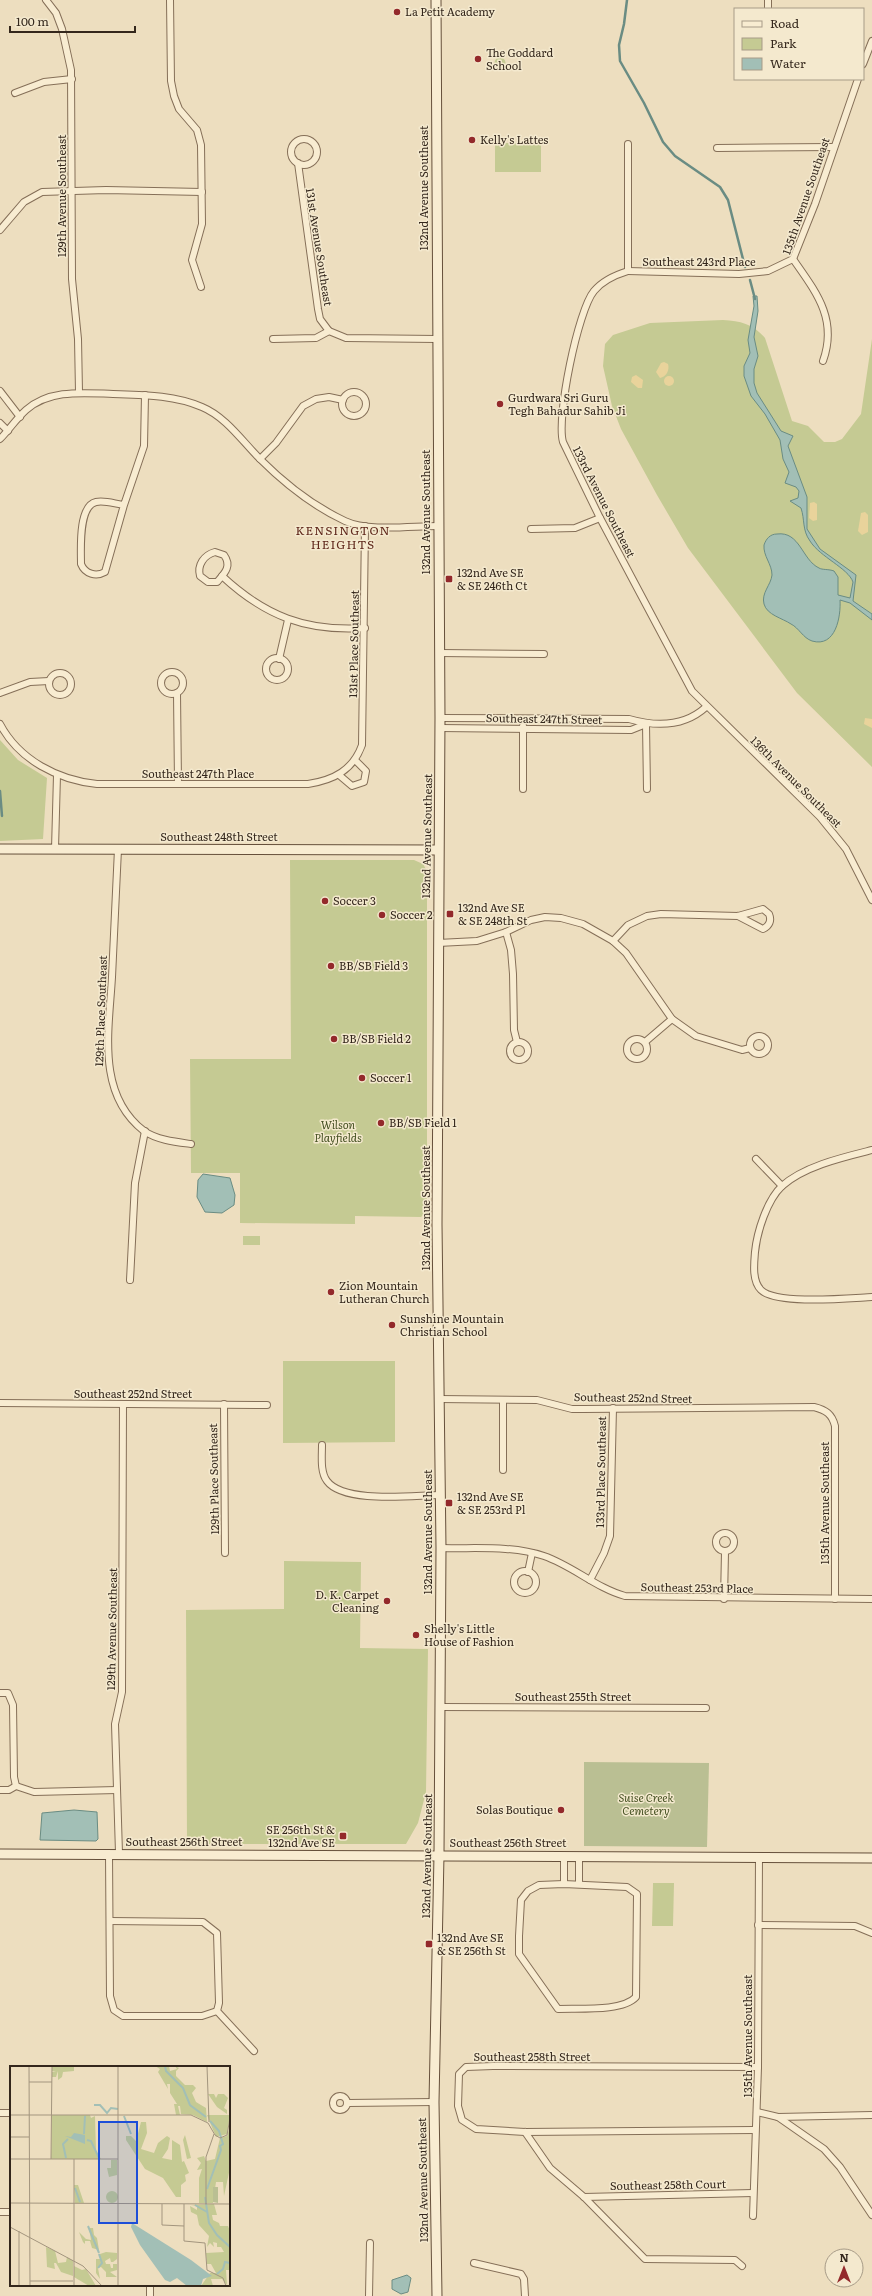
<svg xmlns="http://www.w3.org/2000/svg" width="872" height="2296" viewBox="0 0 872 2296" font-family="Literata,serif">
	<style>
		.green { fill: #c5ca93 }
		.sand { fill: #e9d39b }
		.cemetery { fill: #babf93 }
		.water { fill: #a2bfb6; stroke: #6a8c83 }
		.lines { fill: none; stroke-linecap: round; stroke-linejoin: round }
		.stream { stroke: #6a8c83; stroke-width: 2.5 }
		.street-casing { stroke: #856f58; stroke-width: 8 }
		.secondary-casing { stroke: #66503b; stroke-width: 11 }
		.street { stroke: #f8ecd1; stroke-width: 6 }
		.secondary { stroke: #f8ecd1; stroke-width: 9 }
		.poi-dot { fill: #93292b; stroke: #f4e9ce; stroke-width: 1.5 }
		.labels { text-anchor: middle; stroke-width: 3; stroke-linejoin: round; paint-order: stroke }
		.poi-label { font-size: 11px; fill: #34271c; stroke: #f4e9ce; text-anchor: start }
		.street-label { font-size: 11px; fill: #34271c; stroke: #f4e9ce }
		.park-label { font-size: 11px; font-style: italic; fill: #465123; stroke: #f4e9ce }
		.neighbourhood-label { font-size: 12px; letter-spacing: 1px; fill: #60291c; stroke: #f4e9ce }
		.inset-river { fill: none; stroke: #a2bfb6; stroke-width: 2 }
		.inset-road { fill: none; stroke: #a3957e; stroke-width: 1 }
		.view { fill: #1d4ed8; fill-opacity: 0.15; stroke: #1d4ed8; stroke-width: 2 }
		.inset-edge { fill: none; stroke: #34271c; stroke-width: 2 }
	</style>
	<rect width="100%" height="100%" fill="#eddebf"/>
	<g class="green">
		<circle cx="500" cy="63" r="5.5"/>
		<rect x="495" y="143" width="46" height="29"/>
		<path d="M723,320c18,1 30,4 42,18l27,83 16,5 16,16h11l7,-3 19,-25 11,-75v428l-75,-74 -109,-145 -31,-53 -36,-66 -9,-23 -9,-40 2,-22 8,-9 37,-12z"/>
		<path d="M0,740l18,20 29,18 -4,61 -43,2z"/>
		<path d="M290,860h124l9,4 4,7v340l-6,6 -66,-1v8l-115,-1v-50h-49l-1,-114h101z"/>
		<rect x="243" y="1236" width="17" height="9"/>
		<path d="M283,1361h112v81l-112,1z"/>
		<path d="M284,1561l77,1 -1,86 68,1 -2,143 -8,31 -12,21h-219l-1,-234 98,-1z"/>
		<path d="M653,1883h21l-1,43h-21z"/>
	</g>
	<g class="sand">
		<path d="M664,362l4,2c2,6 -2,13 -8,14l-4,-6 5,-9z"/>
		<path d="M636,375l7,5 -1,8h-4l-7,-6 1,-5z"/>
		<circle cx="669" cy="381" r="5"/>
		<path d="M814,502l3,2v16l-4,1 -4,-3 1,-15z"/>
		<path d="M865,512l3,3v17l-6,3 -4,-4 3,-18z"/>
		<path d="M865,718l7,1v9l-8,-4z"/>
	</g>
	<path class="cemetery" d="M584,1762l125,1 -2,84 -123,-1z"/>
	<g class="water">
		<path d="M753,296h4l1,15 -4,26 4,19 -4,13v14l3,10 24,38 12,5 -5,10 19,51v32l13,20 36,26 -3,26 19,13v6l-22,-17 -10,-3c1,16 -4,48 -28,41 -9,-3 -13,-13 -21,-17 -9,-6 -24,-9 -27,-20 -3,-11 7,-19 8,-29 0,-11 -9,-19 -8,-30 2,-6 6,-11 13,-11 23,-3 25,26 42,34 3,2 10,1 15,3l4,6v18l12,3 3,-16c-5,-14 -33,-25 -43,-41 -8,-11 -5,-21 -9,-33l-11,-7 8,-3 1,-7 -3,-4 -11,-4 4,-11 -6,-13 -3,-19 -15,-26 -14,-18 -7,-20v-10l6,-13 -2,-13 6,-34z"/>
		<path d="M203,1174l27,4 5,17 -1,10 -12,8 -17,-1 -8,-15 1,-17z"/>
		<path d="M74,1810l23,2 1,27 -2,2 -56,-1 2,-27z"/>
		<path d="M407,2275l4,3 -3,14 -7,2 -9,-5v-9z"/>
	</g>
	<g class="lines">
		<g class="stream">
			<path d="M627,0l-3,24 -5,21 1,16 24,42 19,39 12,14 45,31 8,13 17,67"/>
			<path d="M750,280l5,19"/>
			<path d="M0,791l2,25"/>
		</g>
		<defs>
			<g id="street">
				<path d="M46,0l10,13 6,16 9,41 1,209 6,60 1,53"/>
				<path d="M170,0l1,81 3,15 5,13 18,21 4,15 1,79 -10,36 9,27"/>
				<path d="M768,9v-9"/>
				<path d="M863,64l9,-23"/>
				<path d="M15,93l29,-11 28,-3"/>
				<circle cx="304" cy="152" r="13"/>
				<path d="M628,144v127c-13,4 -25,9 -34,20 -16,19 -38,127 -31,151l37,76 92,173 128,126 26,32 26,51"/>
				<path d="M717,148l117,-1"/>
				<path d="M298,163l20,146 2,10 9,12"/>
				<path d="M0,230l24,-28 18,-10 64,-2 96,2"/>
				<path d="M793,259l22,-55 43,-125"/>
				<path d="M793,259c23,33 45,60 30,102"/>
				<path d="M628,271l111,3 29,-3 25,-12"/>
				<path d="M273,339l43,-1 13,-7 17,7 91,1"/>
				<path d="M0,391l20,26"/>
				<circle cx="354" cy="404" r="12"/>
				<path d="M0,423l8,8"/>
				<path d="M0,439c9,-9 16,-20 26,-29 24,-21 57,-17 87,-16 30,1 61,1 89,13 24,10 40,34 58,52 24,24 53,47 85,62 23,11 66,5 93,5"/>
				<path d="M260,459l16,-16 27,-37 13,-7 13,-2 14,3"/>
				<path d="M124,505c-9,-1 -19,-5 -28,-3 -18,4 -15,48 -15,62 4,10 15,13 24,8l19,-67 20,-59 1,-51"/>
				<path d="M531,529l44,-1 25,-10"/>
				<path d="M215,552l9,3c8,11 1,18 -7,27h-9l-8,-6c-3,-11 4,-21 15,-24z"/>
				<path d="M222,576c43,40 84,56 143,52"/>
				<path d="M440,653l104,1"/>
				<circle cx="277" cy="669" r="11"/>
				<path d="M279,659l9,-39"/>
				<circle cx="172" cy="683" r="11"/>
				<circle cx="60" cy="684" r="11"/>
				<path d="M0,693l30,-11 19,-1"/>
				<path d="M177,693l1,90"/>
				<path d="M440,718l189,1c28,8 55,8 77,-12"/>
				<path d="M0,724c19,36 58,56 97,60h211c26,-4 45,-14 54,-39l3,-219"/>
				<path d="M646,724l1,65"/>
				<path d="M440,728l191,2 15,-6"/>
				<path d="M339,775l13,11 12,-4 2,-11 -11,-11"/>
				<path d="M523,789v-63"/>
				<path d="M55,849l2,-74"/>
				<path d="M118,849c-2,43 -4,86 -6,128 -3,53 -16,117 32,154 13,9 32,11 47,13"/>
				<path d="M506,932l5,18 2,24 1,56 3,12"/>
				<path d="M613,941l15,-16 19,-9 14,-2 77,2 25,-7 6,5c3,7 0,12 -6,15l-25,-13"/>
				<path d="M438,943l39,-2 29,-9 25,-12 14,-3 16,1 22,6 30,17 13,12 46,66 24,17 46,14 8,-2"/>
				<circle cx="759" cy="1045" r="9"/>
				<circle cx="637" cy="1049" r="10"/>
				<circle cx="519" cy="1051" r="9"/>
				<path d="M645,1042l27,-23"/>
				<path d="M872,1150c-28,7 -68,16 -90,36 -15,14 -25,46 -27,66 -1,12 -3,29 6,38 15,15 89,8 111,7"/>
				<path d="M756,1159l26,27"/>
				<path d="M130,1280l5,-97 10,-52"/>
				<path d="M439,1399l98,1 35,9h11l231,-2c12,3 18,7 21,19v173"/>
				<path d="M503,1400v70"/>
				<path d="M0,1403l267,2"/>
				<path d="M224,1404l1,149"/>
				<path d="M322,1445c0,11 -2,27 5,36 17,23 87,14 113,14"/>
				<circle cx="725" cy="1542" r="9"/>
				<path d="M441,1548c33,1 70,-3 103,8 29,10 52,32 81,40l247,3"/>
				<circle cx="525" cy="1582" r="11"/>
				<path d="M528,1572l4,-19"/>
				<path d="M590,1580l14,-27 6,-17 3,-128"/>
				<path d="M724,1599l1,-47"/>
				<path d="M0,1693h8l5,12 1,72 2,9"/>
				<path d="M440,1707l266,1"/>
				<path d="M0,1790h9l7,-4 18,6 83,-2"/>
				<path d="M119,1853l-4,-129 7,-32 1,-288"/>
				<path d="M109,1854l1,142 4,14 9,6h79l15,-5"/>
				<path d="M564,1856v28"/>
				<path d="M579,1856v28"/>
				<path d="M564,1884l63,3 10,7 -1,103c-14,15 -57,11 -78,12l-39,-55v-18l2,-36 7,-9 11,-6z"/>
				<path d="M110,1921l93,1 14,11 2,70 -2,8 37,40"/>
				<path d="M758,1925l97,1 17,7"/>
				<circle cx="340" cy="2103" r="7"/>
				<path d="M348,2103l86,-1"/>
				<path d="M757,2112l21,5 46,32 16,18 32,48"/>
				<path d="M0,2113h11"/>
				<path d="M778,2117l94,-2"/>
				<path d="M754,2130l-229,2 -49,-3 -14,-9 -4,-14 1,-32 7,-7 27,-1 265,1"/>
				<path d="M525,2132l25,36 34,29 61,62 90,1 7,6"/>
				<path d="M584,2197l169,-4"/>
				<path d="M0,2212h11"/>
				<path d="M753,2216l5,-149 1,-211"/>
				<path d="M474,2263l47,11 3,5 1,17"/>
				<path d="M150,2296v-11"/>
				<path d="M369,2296l1,-53"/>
			</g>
			<g id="secondary">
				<path d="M436,0l4,718 -3,506 4,324 -2,307 -5,247 3,194"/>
				<path d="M0,849l438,1"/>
				<path d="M0,1854l872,4"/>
			</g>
		</defs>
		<use href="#street" class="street-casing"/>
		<use href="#secondary" class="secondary-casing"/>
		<use href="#street" class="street"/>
		<use href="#secondary" class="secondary"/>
	</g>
	<g class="poi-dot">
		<circle cx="397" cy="12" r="4"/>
		<circle cx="478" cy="59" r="4"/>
		<circle cx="472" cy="140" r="4"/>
		<circle cx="500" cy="404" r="4"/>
		<rect x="445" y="575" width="8" height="8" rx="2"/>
		<circle cx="325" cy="901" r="4"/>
		<rect x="446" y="910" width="8" height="8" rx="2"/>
		<circle cx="382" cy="915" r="4"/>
		<circle cx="331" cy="966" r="4"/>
		<circle cx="334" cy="1039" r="4"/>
		<circle cx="362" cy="1078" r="4"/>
		<circle cx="381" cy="1123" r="4"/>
		<circle cx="331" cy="1292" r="4"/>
		<circle cx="392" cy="1325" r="4"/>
		<rect x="445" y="1499" width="8" height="8" rx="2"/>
		<circle cx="387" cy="1601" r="4"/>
		<circle cx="416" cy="1635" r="4"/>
		<circle cx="561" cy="1810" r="4"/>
		<rect x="339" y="1832" width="8" height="8" rx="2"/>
		<rect x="425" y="1940" width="8" height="8" rx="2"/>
	</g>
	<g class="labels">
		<g class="poi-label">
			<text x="405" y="16">La Petit Academy</text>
			<text x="486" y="57">The Goddard<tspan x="486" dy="13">School</tspan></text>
			<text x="480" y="144">Kelly's Lattes</text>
			<text x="508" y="402">Gurdwara Sri Guru<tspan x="508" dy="13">Tegh Bahadur Sahib Ji</tspan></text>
			<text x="457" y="577">132nd Ave SE<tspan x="457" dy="13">&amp; SE 246th Ct</tspan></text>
			<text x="333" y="905">Soccer 3</text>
			<text x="458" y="912">132nd Ave SE<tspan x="458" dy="13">&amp; SE 248th St</tspan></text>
			<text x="390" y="919">Soccer 2</text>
			<text x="339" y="970">BB/SB Field 3</text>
			<text x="342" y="1043">BB/SB Field 2</text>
			<text x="370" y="1082">Soccer 1</text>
			<text x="389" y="1127">BB/SB Field 1</text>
			<text x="339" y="1290">Zion Mountain<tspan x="339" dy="13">Lutheran Church</tspan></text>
			<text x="400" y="1323">Sunshine Mountain<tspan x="400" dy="13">Christian School</tspan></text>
			<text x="457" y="1501">132nd Ave SE<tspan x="457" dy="13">&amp; SE 253rd Pl</tspan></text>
			<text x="379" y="1599" text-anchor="end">D. K. Carpet<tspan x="379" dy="13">Cleaning</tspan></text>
			<text x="424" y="1633">Shelly's Little<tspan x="424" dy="13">House of Fashion</tspan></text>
			<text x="553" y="1814" text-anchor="end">Solas Boutique</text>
			<text x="335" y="1834" text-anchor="end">SE 256th St &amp;<tspan x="335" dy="13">132nd Ave SE</tspan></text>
			<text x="437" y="1942">132nd Ave SE<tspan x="437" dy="13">&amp; SE 256th St</tspan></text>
		</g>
		<g class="street-label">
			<text transform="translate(424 188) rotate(-90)" y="4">132nd Avenue Southeast</text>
			<text transform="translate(62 196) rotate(-90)" y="4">129th Avenue Southeast</text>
			<text transform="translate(806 196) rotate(-71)" y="4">135th Avenue Southeast</text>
			<text transform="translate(319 247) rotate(81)" y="4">131st Avenue Southeast</text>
			<text x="699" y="266">Southeast 243rd Place</text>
			<text transform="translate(604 502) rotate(63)" y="4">133rd Avenue Southeast</text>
			<text transform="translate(426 512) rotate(-90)" y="4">132nd Avenue Southeast</text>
			<text transform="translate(354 644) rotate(-89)" y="4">131st Place Southeast</text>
			<text transform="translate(544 719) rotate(1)" y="4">Southeast 247th Street</text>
			<text x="198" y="778">Southeast 247th Place</text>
			<text transform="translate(796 782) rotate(45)" y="4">136th Avenue Southeast</text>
			<text transform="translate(427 836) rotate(-89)" y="4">132nd Avenue Southeast</text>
			<text x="219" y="841">Southeast 248th Street</text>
			<text transform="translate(101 1011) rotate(-88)" y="4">129th Place Southeast</text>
			<text transform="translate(426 1208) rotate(-90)" y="4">132nd Avenue Southeast</text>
			<text x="133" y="1398">Southeast 252nd Street</text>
			<text transform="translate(633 1398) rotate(1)" y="4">Southeast 252nd Street</text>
			<text transform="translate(601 1472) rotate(-89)" y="4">133rd Place Southeast</text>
			<text transform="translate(214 1479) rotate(-91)" y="4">129th Place Southeast</text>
			<text transform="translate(825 1503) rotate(-90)" y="4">135th Avenue Southeast</text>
			<text transform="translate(428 1532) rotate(-90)" y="4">132nd Avenue Southeast</text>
			<text transform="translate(697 1588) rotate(1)" y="4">Southeast 253rd Place</text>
			<text transform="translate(112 1629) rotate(-89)" y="4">129th Avenue Southeast</text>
			<text x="573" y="1701">Southeast 255th Street</text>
			<text x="184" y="1846">Southeast 256th Street</text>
			<text x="508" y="1847">Southeast 256th Street</text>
			<text transform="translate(427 1856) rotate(-89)" y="4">132nd Avenue Southeast</text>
			<text transform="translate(748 2036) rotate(-90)" y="4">135th Avenue Southeast</text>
			<text x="532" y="2061">Southeast 258th Street</text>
			<text transform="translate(423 2180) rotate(-91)" y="4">132nd Avenue Southeast</text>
			<text transform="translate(668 2185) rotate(-1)" y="4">Southeast 258th Court</text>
		</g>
		<g class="park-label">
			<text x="338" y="1129">Wilson<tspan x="338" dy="13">Playfields</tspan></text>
			<text x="646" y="1802">Suise Creek<tspan x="646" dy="13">Cemetery</tspan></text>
		</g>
		<g class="neighbourhood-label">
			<text x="343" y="535">KENSINGTON<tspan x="343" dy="14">HEIGHTS</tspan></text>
		</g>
	</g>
	<g transform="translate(10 2066)">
		<rect width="220" height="220" fill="#eddebf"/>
		<path d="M42,0h22v5l-11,1 -1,5 -4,3v-9l-2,6h-4v-5l4,-1h-4zM145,0h14l1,5 7,-2 -2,-3 4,2 -3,3v5l9,9h8l3,3 -4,5 4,9 10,6 1,14 -14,-7 -12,-1 -1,-8h-2l2,9h-4l-2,-11h3l-7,-11v-9h-3l1,5 -10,-17 2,-3zM198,28h6l2,4 2,-4h6l4,4 -4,10 3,2v4l-10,-7zM42,49h38l1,3 4,-2 1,35 5,8h-50zM197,49h23l-3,19 -11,3zM131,56h5l1,11 -6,16 13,4 4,-10 9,-7 3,2 -2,11 -6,9 10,2v-20l8,5 2,17 2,-1 5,12 -4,2 1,6 -5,4v12h-5l-13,-19 -18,-9 -19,-29v-4h5l5,5zM220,61v41l-6,28 -1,-14h-7l-3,21h-14v-25l3,-9 -5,1 4,-7 -4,-5 7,-2 2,5 9,-2 5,-21 7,-2zM175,69l6,23 -4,1 -4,-19zM101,94h6v15l-8,2 -2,-9h4zM64,119h4l6,18h-9zM96 131a6 6 0 1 1 12 0a6 6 0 1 1-12 0ZM204,138l3,11h-5l1,5 6,3 1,3h8l2,5v39h-4l1,15 -5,-6h-11l2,7h-12l9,-13h6l-5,-9h-4l-1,-11 18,-1 -3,-5h-4v-4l-4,-1 1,5 -4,-4 -3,4 2,-11 -10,-11 -2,-10 -6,-3 -1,-6 7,4v-4l-6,-1zM79,162h4l1,7 3,3 2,12 -7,-2 -2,-7h-5v3l-2,-2 -4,-10 7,7 5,1zM36,181l9,4 3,12 8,-1 1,-5 6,4v15l-12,-4 -5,-9h-2l1,6 -8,-2zM96,186l11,1v6l-4,3h-2l-1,-4 -5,3 1,3h4l1,4h2v-4h4v6l-7,2 7,5h-11v-5l-5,-5 -3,1 2,11 -4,-6v-14h4v-5zM64,200l8,4 4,-1 10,17h-7l-15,-9z" fill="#c5ca93"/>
		<path d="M203,121h5v16l-5,-1z" fill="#babf93"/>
		<path d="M64,67l11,2v9l-20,-8 6,1zM122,157l59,37 21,16 -9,3 -2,7h-14l-10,-8 -7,4 -5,-2 -25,-35 -9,-18z" fill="#a2bfb6"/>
		<path class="inset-river" d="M155,0l1,5 17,17 7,17 16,12M84,39h6l7,8 4,-5 7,1M114,50l7,18M74,68l1,-18M77,74l4,1 8,17M56,92l-3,-14 5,-5M65,122l5,14M197,123l14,-39 -1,-4 3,-2 -4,-13 -9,-10M195,131l4,26 8,12 13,12M185,139l12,7M78,160l11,27M88,202l4,-5 -3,-9M207,208l6,-5 2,-7 5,1"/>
		<path class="inset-road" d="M19,0l1,220M197,0l2,56M19,16h23M0,49h181l17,8 7,12 5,3 7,-3 3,-17M0,71h19M0,93h108M41,93l1,-93M0,137l220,1M152,138v21l22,1M174,138v37l21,2 2,27 16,8 3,8M196,138v-47l8,-23M0,161l73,39 19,20M9,165v55M20,215h43M64,220v-127M108,220v-220"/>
		<path class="view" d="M89,56h38v101h-38z"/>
		<rect width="220" height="220" class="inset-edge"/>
	</g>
	<rect x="734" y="8" width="130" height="72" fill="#f4e9ce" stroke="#a79b87"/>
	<rect x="742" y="21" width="20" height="6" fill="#f8ecd1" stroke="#a79b87"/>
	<text x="770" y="28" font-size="12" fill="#34271c">Road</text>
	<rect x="742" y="38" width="20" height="12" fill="#c5ca93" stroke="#a79b87"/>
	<text x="770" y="48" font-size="12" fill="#34271c">Park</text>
	<rect x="742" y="58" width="20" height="12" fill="#a2bfb6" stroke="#a79b87"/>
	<text x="770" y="68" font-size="12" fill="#34271c">Water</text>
	<g transform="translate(844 2268)"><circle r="19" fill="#f4e9ce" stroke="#a79b87"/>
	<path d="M0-3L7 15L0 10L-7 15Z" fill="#93292b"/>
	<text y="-6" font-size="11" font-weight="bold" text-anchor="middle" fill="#34271c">N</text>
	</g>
	<path d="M10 26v6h125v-6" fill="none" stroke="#34271c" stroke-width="2"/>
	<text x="16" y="26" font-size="12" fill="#34271c" stroke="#f4e9ce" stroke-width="3" paint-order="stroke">100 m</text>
</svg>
